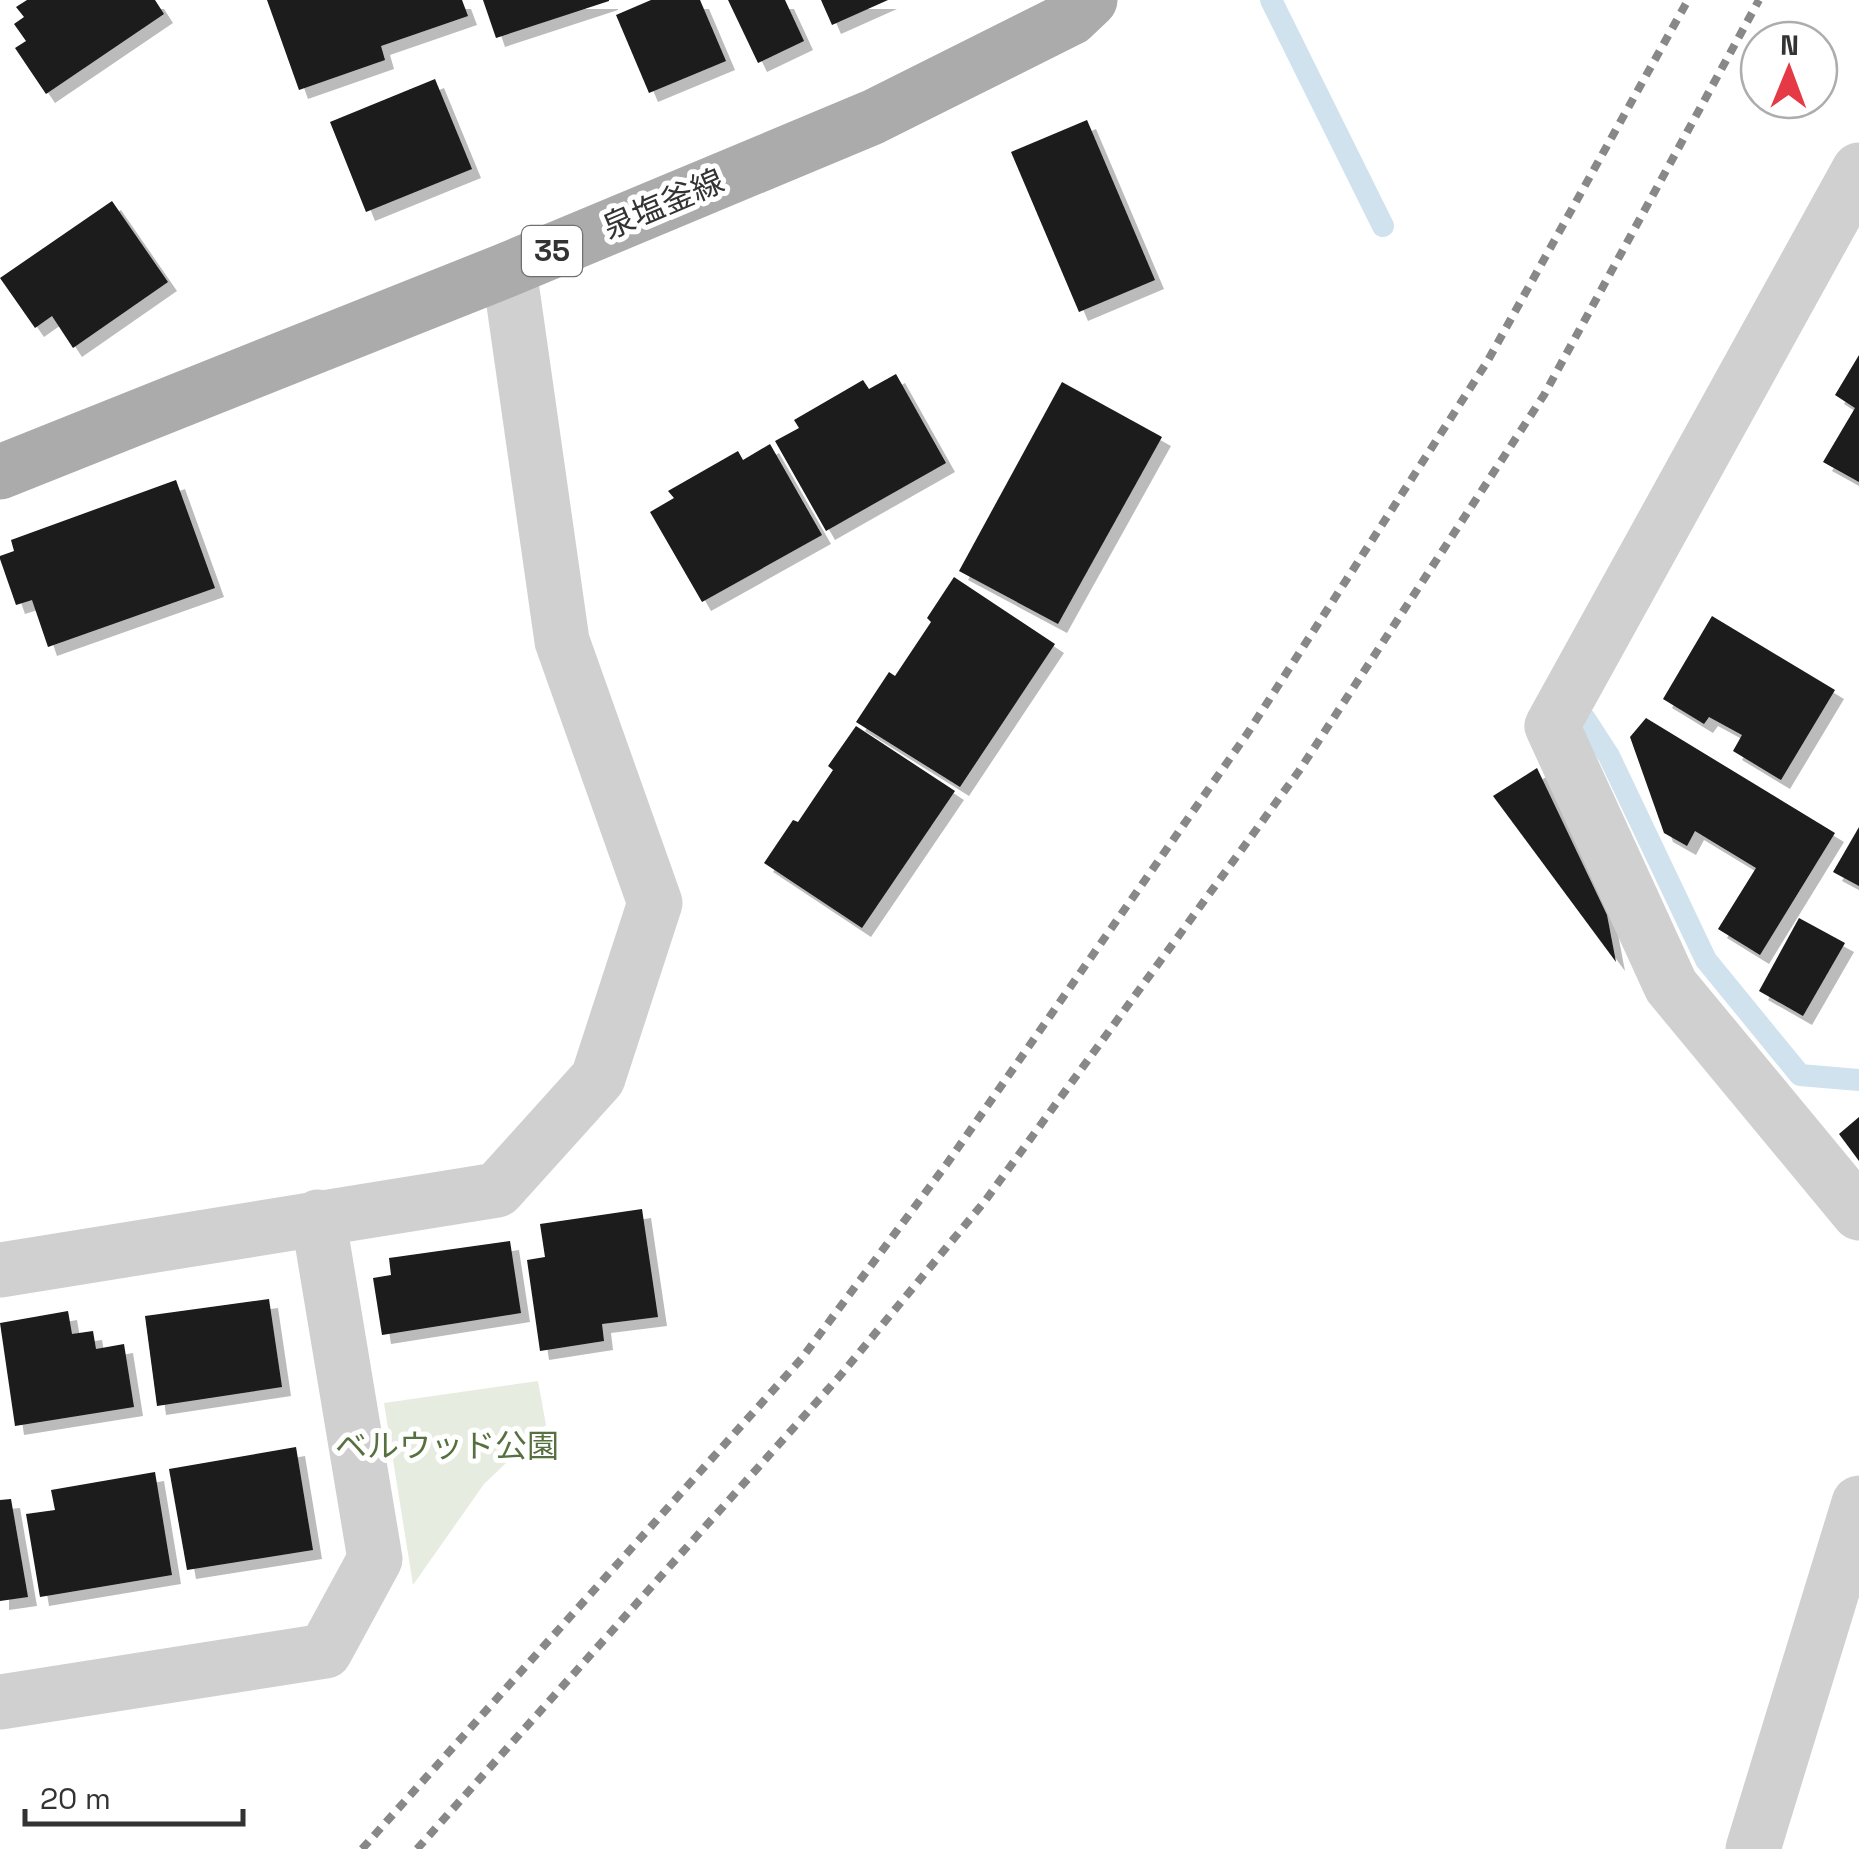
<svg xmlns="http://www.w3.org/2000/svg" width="1859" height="1849" viewBox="0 0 1859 1849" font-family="'Space Grotesk','Noto Sans JP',sans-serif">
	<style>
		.green { fill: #e6ecdf }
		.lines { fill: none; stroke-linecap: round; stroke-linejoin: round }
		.stream { stroke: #cfe2ee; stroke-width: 22 }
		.building { fill: #1a1a1a; filter: url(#shadow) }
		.minor { stroke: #d0d0d0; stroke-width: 55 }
		.tertiary { stroke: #d0d0d0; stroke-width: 55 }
		.primary { stroke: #ababab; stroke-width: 55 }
		.rail { stroke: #888; stroke-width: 8; stroke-dasharray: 10 8; stroke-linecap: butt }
		.labels { text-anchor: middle; stroke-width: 10; stroke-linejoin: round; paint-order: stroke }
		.shield { fill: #fff; stroke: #707070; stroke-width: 2.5 }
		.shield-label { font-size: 30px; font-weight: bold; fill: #333 }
		.street-label { font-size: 32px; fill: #333; stroke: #fff }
		.park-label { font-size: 32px; fill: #56703f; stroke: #fff }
	</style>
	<defs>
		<filter id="shadow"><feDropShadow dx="9" dy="9" stdDeviation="0" flood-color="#0004"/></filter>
	</defs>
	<rect width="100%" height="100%" fill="#fff"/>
	<path class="green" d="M538,1381l8,44 -62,59 -71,101 -29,-182z"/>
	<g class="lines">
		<g class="stream">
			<path d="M1271,0l112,226"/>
			<path d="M1585,719l24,37 97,204 94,115 59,5"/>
		</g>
	</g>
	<g class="building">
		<path d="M27,0h128l9,14 -118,80 -31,-46 11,-7 -12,-17 10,-7 -8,-10z"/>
		<path d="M267,0h195l6,16 -87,30 4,14 -86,30z"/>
		<path d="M483,0h126v1l-113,37z"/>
		<path d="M651,0h49l26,61 -77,32 -33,-78z"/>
		<path d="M728,0h57l19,41 -46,22z"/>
		<path d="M821,0h67l-56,25z"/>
		<path d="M435,79l37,90 -106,43 -36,-90z"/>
		<path d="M1087,120l68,160 -76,32 -68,-160z"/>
		<path d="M112,201l56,81 -95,66 -21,-32 -17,12 -35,-50z"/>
		<path d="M1859,355v127l-36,-20 32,-54 -20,-13z"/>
		<path d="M896,374l50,89 -120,68 -51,-90 24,-13 -5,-8 69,-40 6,9z"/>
		<path d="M1062,382l100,55 -104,187 -99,-53z"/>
		<path d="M770,444l52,91 -120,67 -52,-90 24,-14 -6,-7 70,-40 5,9z"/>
		<path d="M176,480l39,108 -167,59 -16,-47 -16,5 -16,-46v-3l14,-5 -3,-11z"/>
		<path d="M954,577l101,67 -95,143 -104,-65 33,-50 6,4 36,-54 -4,-4z"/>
		<path d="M1712,616l123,74 -54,90 -48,-29 9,-16 -33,-18 -5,7 -41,-25z"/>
		<path d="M1646,718l189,115 -75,122 -42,-26 38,-61 -61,-37 -8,15 -23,-13 -34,-96z"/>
		<path d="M856,726l99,65 -93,137 -98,-65 29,-43 5,2 35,-52 -5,-4z"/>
		<path d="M1537,768l70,147 9,47 -123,-166z"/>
		<path d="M1859,827v59l-26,-14z"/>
		<path d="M1799,918l46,25 -42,73 -44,-25z"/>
		<path d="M1859,1117v44l-20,-27z"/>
		<path d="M642,1209l16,108 -56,7 2,17 -64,10 -13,-91 18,-3 -5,-33z"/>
		<path d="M510,1241l11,72 -139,22 -9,-57 18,-3 -2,-17z"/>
		<path d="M269,1299l13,88 -125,19 -12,-90z"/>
		<path d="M68,1311l4,23 21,-3 3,18 28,-5 10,63 -119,19 -15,-103z"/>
		<path d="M296,1447l17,103 -126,20 -18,-101z"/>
		<path d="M155,1472l17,103 -132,22 -14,-83 29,-4 -4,-20z"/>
		<path d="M11,1499l17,98 -28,4v-101z"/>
	</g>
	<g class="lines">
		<g class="minor">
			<path d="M1859,170l-307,556 119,260 188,227"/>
			<path d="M0,1270l497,-80 101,-112 57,-175 -93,-262 -53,-372"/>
			<path d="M0,1702l325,-51 50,-92 -57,-342"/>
		</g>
		<path class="tertiary" d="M1753,1849l106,-346"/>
		<path class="primary" d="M0,472l509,-203 364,-152 198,-99 19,-18"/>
		<g class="rail">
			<path d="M362,1849l440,-491 144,-193 301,-431 240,-372 201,-362"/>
			<path d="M417,1849l422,-472 146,-176 314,-430 245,-376 215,-395"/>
		</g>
	</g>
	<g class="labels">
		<rect class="shield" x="522" y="226" width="60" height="50" rx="8"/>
		<g class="shield-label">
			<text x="552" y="261">35</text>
		</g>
		<g class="street-label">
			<text transform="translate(663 204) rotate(-23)" y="11">泉塩釜線</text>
		</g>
		<g class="park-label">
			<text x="447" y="1457">ベルウッド公園</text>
		</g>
	</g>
	<g transform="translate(1789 70) rotate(1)"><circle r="48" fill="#ffffff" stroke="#adadad" stroke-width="2.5"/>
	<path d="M0-8L18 38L0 25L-18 38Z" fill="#e63946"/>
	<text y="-15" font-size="28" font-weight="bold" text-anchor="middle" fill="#333333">N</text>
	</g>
	<path d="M25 1809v15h218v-15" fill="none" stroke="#333333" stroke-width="5"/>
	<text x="40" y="1809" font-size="30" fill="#333333" stroke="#ffffff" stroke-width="8" paint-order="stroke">20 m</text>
</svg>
